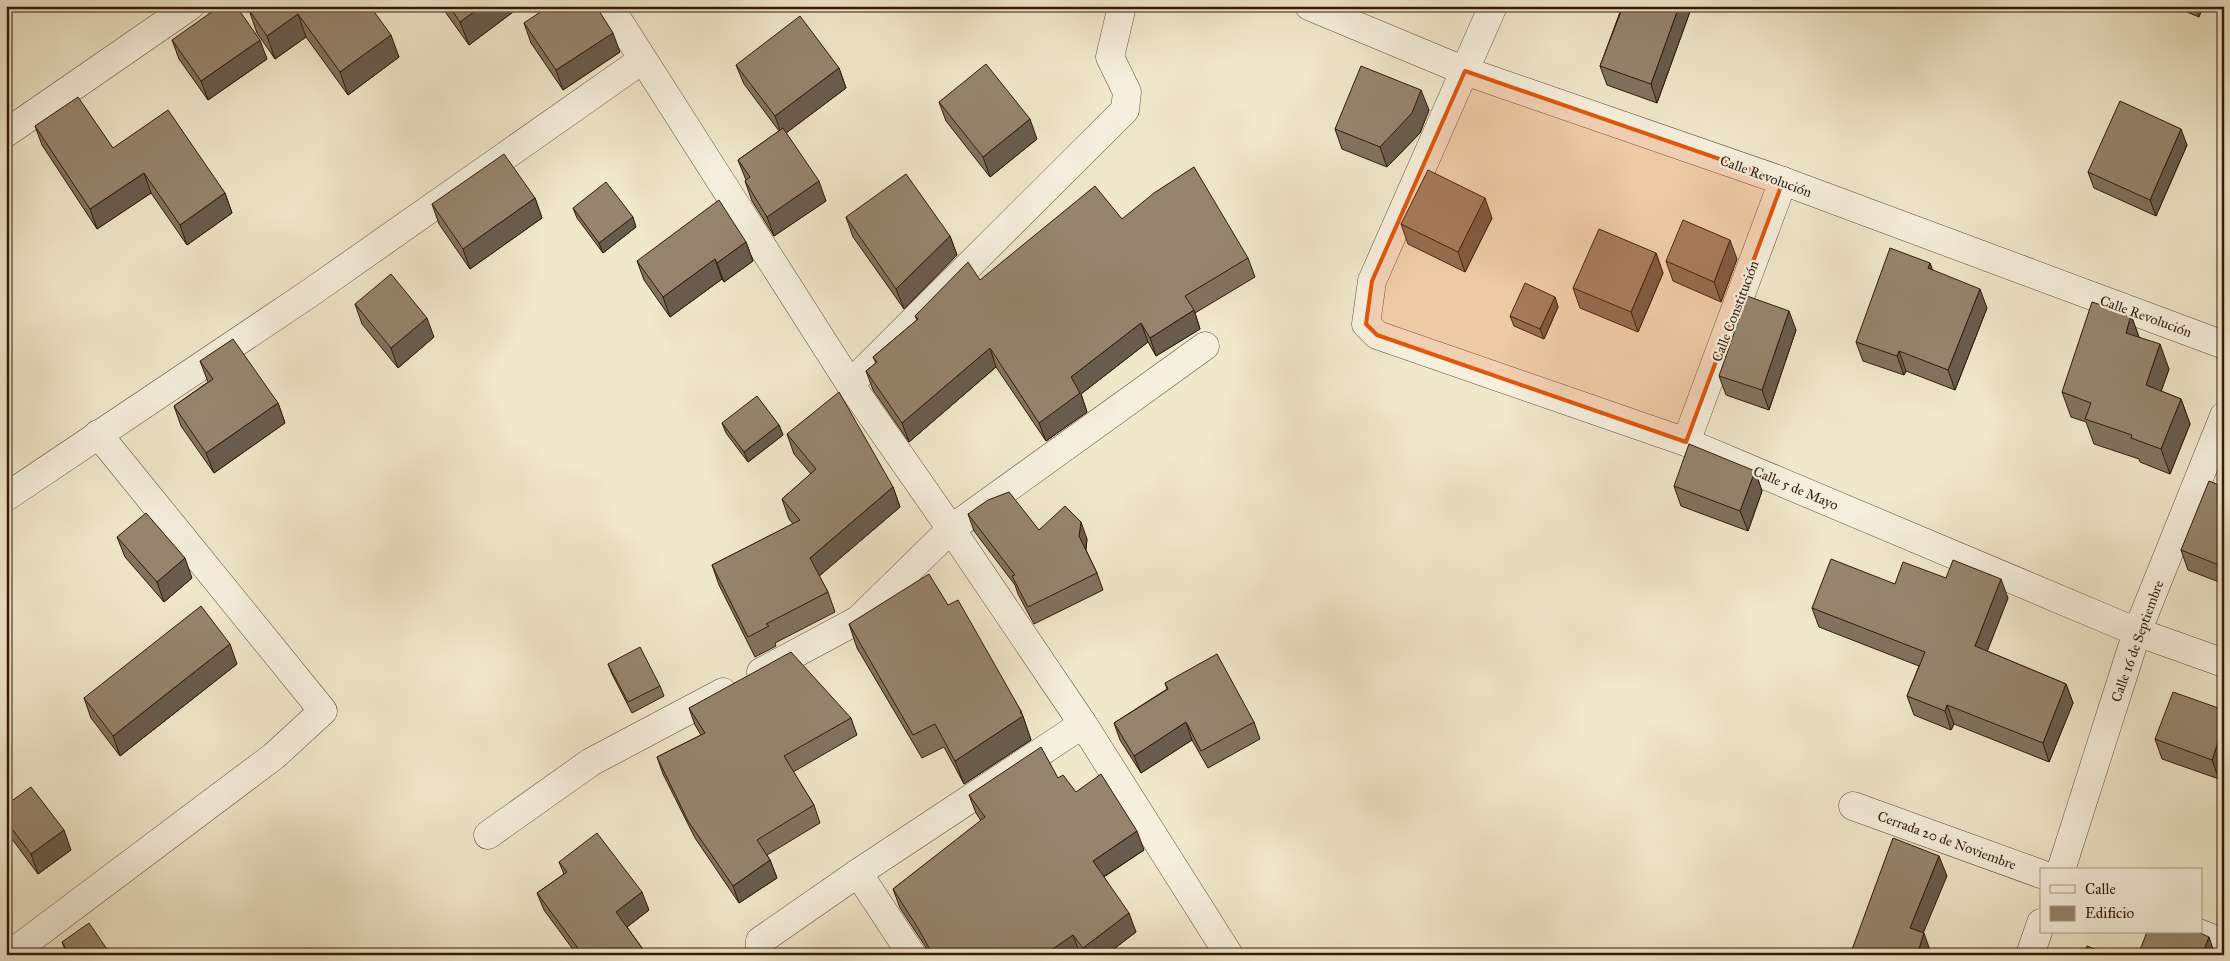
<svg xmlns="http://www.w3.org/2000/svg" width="2230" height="961" viewBox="0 0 2230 961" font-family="'IM FELL Great Primer',serif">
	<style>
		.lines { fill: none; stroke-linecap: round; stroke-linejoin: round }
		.pedestrian-casing { stroke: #624c3a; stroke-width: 29 }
		.minor-casing { stroke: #624c3a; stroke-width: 29 }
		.pedestrian { stroke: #f6efdd; stroke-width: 28 }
		.minor { stroke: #f6efdd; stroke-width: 28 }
		.wall { fill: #81725f; stroke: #331809 }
		.shaded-wall { fill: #695c4d; stroke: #331809 }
		.building { fill: #96846e; stroke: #331809 }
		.marked { fill: #df560c; fill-opacity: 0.2; stroke: #df560c; stroke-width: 4; stroke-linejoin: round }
		.labels { text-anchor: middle; stroke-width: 4.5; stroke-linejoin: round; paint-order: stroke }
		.street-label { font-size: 14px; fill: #331809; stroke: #f6efdd }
	</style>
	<rect width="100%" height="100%" fill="#f1e7cb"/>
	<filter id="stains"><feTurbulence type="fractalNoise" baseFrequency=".004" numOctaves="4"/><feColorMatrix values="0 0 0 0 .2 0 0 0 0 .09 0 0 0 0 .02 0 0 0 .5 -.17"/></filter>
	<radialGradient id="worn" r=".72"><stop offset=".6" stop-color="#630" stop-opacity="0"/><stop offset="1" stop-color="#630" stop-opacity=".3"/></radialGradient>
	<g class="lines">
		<defs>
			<path id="pedestrian" d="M1686,442l97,-261"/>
			<g id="minor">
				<path d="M609,6l241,378 101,145 132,195 146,231"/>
				<path d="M1309,6l156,65 318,110 441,164"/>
				<path d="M1493,6l-121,275 -6,43 11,11 309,107 451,190 87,31"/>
				<path d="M6,133l184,-127"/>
				<path d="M850,384l275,-274 2,-18 -17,-35 12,-51"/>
				<path d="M6,497l304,-204 332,-233"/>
				<path d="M761,672l97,-52 93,-91 254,-183"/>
				<path d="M1853,806l188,68"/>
				<path d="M488,835l103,-73 132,-70"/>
				<path d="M2061,870l76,-238 87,-216"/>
				<path d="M858,873l54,82"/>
				<path d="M2196,932l28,11"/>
				<path d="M9,955l265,-199 49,-45 -225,-277"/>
				<path d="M760,955v-14l98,-68 225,-149"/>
				<path d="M2030,955l11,-32"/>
			</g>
		</defs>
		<use href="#pedestrian" class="pedestrian-casing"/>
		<use href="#minor" class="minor-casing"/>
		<use href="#pedestrian" class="pedestrian"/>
		<use href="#minor" class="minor"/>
	</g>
	<g class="wall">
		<path d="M370,6l29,51 -51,38 -42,-58 -31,22 -18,-26 -8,-23z"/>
		<path d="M441,6h80l-52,39z"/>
		<path d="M1692,6l-35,97 -50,-18 -7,-19 20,-54 -1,-4z"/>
		<path d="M2172,6h31l-4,11z"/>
		<path d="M524,23l96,29 -57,38 -32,-47z"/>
		<path d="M172,40l95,19 -59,41 -29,-41z"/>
		<path d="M736,65l103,3 7,20 -60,45 40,68 -52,35 -22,-35 -7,-20 1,-1 -8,-20 41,-29 -35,-47z"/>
		<path d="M939,102l98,37 -47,38 -44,-56z"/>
		<path d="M1429,110l-9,23 -33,34 -45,-18 -7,-20z"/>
		<path d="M35,126l78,22 112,45 7,20 -45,32 -36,-52 -54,36 -55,-84z"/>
		<path d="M2187,145l-31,71 -62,-28 -6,-16z"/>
		<path d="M535,198l7,20 -72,51 -31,-45 -7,-20z"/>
		<path d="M573,208l63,19 -33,26 -26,-35z"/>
		<path d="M846,217l104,19 7,19 -53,54 -51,-72z"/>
		<path d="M1492,218l-27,54 -57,-28 -7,-20z"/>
		<path d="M1122,219l126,39 7,19 -60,36 5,16 -44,27 -8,-14 -67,52 6,18 -41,29 -50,-74 -87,75 -36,-52 -7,-19 10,-8 -3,-6 44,-37 -2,-4 65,-36z"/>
		<path d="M746,242l7,19 -29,21 -2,-3 -52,38 -26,-37 -7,-19z"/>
		<path d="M1656,253l7,20 -25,59 -58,-24 -7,-20z"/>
		<path d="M1737,259l-16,43 -48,-21 -7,-20z"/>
		<path d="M1930,263l2,7 55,38 -32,82 -49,-19 -2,4 -41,-14 -7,-19z"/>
		<path d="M1555,297l3,10 -14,32 -30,-13 -4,-10z"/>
		<path d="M355,304l79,33 -36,31 -36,-44z"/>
		<path d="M2131,315l8,22 30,32 -8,22 20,8 9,25 -20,50 -30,-12 -1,-3 -45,-15 -8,-22 -15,-5 -9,-25z"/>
		<path d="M1796,330l-27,80 -43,-15 -7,-19z"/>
		<path d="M200,361l78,42 7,20 -71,50 -33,-47 -7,-20 34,-24z"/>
		<path d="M722,423l57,2 4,10 -35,27 -22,-29z"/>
		<path d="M787,434l106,53 7,20 -81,69 9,16 7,20 -60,31 1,3 -21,11 -36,-72 -7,-20 81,-41 -4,-5 -7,-20 29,-25 -17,-20z"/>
		<path d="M1755,471l7,20 -14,40 -67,-25 -7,-20z"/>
		<path d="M2224,487v97l-36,-14 -7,-20z"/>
		<path d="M968,514l71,16 48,9 -1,11 11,23 6,17 -69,34 -16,-30 -3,-9 -41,-54z"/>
		<path d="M117,537l75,41 -28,24 -39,-45z"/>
		<path d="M1946,578l62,20 -21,53 79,33 7,19 -24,59 -95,-38 -3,6 -37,-15 -7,-19 12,-30 -100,-39 -7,-19 83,-24z"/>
		<path d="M948,605l73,106 10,29 -67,44 -20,-37 -22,11 -65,-110 -8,-24z"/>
		<path d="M237,664l-117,92 -29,-38 -7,-20z"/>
		<path d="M608,664l52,22 4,10 -32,17 -20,-39z"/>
		<path d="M1165,683l89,39 6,17 -52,29 -16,-28 -51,33 -21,-33 -6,-17 53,-34z"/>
		<path d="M689,708l162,10 6,17 -64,37 21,33 6,18 -53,32 3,5 7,18 -38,25 -44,-65 -32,-64 -6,-17 44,-22 -6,-10z"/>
		<path d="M2224,710v55l-5,14 -57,-20 -7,-20z"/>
		<path d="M1058,778l86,72 -40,27 32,55 -30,23h-25l-1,-1 -1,1h-149l-5,-9 -25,-38 -7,-19 88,-68 -5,-8 -7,-18z"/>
		<path d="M6,805l65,45 -33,24 -32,-43z"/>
		<path d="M559,862l90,48 -22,17 20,28h-70l-33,-45 -7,-17 27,-19z"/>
		<path d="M62,942l49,13h-44z"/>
	</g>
	<g class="shaded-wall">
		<path d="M482,6h39l-52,39 -9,-23z"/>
		<path d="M1679,6h13l-35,97 -6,-19z"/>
		<path d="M2195,6h8l-4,11z"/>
		<path d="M298,14l8,23 -31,22 -8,-23z"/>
		<path d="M613,33l7,19 -57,38 -7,-20z"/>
		<path d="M391,35l8,22 -51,38 -8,-23z"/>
		<path d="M260,40l7,19 -59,41 -7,-19z"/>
		<path d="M839,68l7,20 -64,48 -7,-20z"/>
		<path d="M1421,90l8,20 -9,23 -33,34 -7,-20z"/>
		<path d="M1030,119l7,20 -47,38 -7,-20z"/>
		<path d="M2181,129l6,16 -31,71 -6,-16z"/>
		<path d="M144,173l7,20 -54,36 -7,-20z"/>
		<path d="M819,181l7,20 -52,35 -7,-19z"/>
		<path d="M225,193l7,20 -45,32 -7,-20z"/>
		<path d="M535,198l7,20 -72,51 -7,-20z"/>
		<path d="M1485,198l7,20 -27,54 -7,-20z"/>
		<path d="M633,217l3,10 -33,26 -4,-10z"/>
		<path d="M950,236l7,19 -53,54 -8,-20z"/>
		<path d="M1730,240l7,19 -16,43 -7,-20z"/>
		<path d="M746,242l7,19 -29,21 -7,-19z"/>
		<path d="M1656,253l7,20 -25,59 -7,-20z"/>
		<path d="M715,259l7,20 -52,38 -7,-20z"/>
		<path d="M1930,263l7,19 -9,-14z"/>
		<path d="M1980,289l7,19 -32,82 -7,-20z"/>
		<path d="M1555,297l3,10 -14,32 -4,-10z"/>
		<path d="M1194,310l6,19 -44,27 -6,-18z"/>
		<path d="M1789,311l7,19 -27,80 -7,-20z"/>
		<path d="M2131,315l9,25 -14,-7z"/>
		<path d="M427,318l7,19 -36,31 -7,-20z"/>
		<path d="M1141,323l7,19 -67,52 6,18 -41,29 -7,-18 32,-46z"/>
		<path d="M2160,344l9,25 -14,40 -9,-24z"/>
		<path d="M990,348l6,19 -87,75 -7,-19z"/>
		<path d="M1899,351l7,20 -2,4 -7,-19z"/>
		<path d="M2181,399l9,25 -20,50 -9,-25z"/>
		<path d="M278,403l7,20 -71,50 -8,-20z"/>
		<path d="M779,425l4,10 -35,27 -4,-10z"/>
		<path d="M6,456l5,13 -5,3z"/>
		<path d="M1755,471l7,20 -14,40 -8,-20z"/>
		<path d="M893,487l7,20 -83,71 -7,-20z"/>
		<path d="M1081,522l6,17 -2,15 -6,-18z"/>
		<path d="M185,558l7,20 -28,24 -7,-20z"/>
		<path d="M2001,579l7,19 -26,67 -7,-19z"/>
		<path d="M230,644l7,20 -117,92 -7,-20z"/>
		<path d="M2066,684l7,19 -24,59 -6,-19z"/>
		<path d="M1947,705l7,19 -3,6 -6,-19z"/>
		<path d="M1023,716l8,24 -67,44 -9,-23z"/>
		<path d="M1186,722l6,18 -51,33 -7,-17z"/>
		<path d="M2224,725v40l-5,14 -7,-19z"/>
		<path d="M64,830l7,20 -33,24 -7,-20z"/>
		<path d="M1137,831l7,19 -44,29 -7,-18z"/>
		<path d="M1939,856l8,20 -30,72 -7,-20z"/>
		<path d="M770,860l7,18 -38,25 -6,-17z"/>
		<path d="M642,892l7,18 -26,20 -7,-18z"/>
		<path d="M1129,913l7,19 -30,23h-21l-2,-7z"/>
		<path d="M1924,933l7,20v2h-14z"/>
		<path d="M1073,935l7,19 -1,1h-35z"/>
		<path d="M2209,937l6,18h-13z"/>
	</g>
	<g class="building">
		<path d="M220,6h16l24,34 -59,41 -29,-41z"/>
		<path d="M255,6h115l21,29 -51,37 -42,-58 -31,22 -18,-26z"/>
		<path d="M449,6h33l-22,16z"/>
		<path d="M549,6h47l17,27 -57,37 -32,-47z"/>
		<path d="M1620,6h59l-28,78 -51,-18 22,-57 -3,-1z"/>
		<path d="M800,16l39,52 -64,48 -39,-51z"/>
		<path d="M986,64l44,55 -47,38 -44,-55z"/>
		<path d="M1361,66l60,24 -9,23 -32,34 -45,-18z"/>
		<path d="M78,97l35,51 55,-38 57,83 -45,32 -36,-52 -54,36 -55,-83z"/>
		<path d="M2120,101l61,28 -31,71 -62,-28z"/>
		<path d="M783,128l36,53 -52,36 -22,-36 5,-4 -12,-17z"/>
		<path d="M504,154l31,44 -72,51 -31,-45z"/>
		<path d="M1194,167l54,91 -63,38 9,14 -44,28 -9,-15 -70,54 9,16 -41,30 -49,-75 -88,75 -36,-52 11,-9 -4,-5 45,-38 -3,-3 53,-54 12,18 115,-94 27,33 32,-26z"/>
		<path d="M1428,170l57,28 -27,54 -57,-28z"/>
		<path d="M906,174l44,62 -54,53 -50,-72z"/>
		<path d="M606,182l27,35 -34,26 -26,-35z"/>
		<path d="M719,200l27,42 -29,21 -2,-4 -52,38 -26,-36z"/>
		<path d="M1683,220l47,20 -16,42 -48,-21z"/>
		<path d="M1599,229l57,24 -25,59 -58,-24z"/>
		<path d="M1890,248l40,15 -2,5 52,21 -32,81 -49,-19 -2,5 -41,-14z"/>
		<path d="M391,274l36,44 -36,30 -36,-44z"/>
		<path d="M1525,283l30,14 -15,32 -30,-13z"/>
		<path d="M1747,296l42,15 -27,79 -43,-14z"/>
		<path d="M2092,302l39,13 -5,18 34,11 -14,41 35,14 -20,50 -30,-11 1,-3 -47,-16 6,-16 -29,-11z"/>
		<path d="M233,339l45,64 -72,50 -32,-47 39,-27 -13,-18z"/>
		<path d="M839,392l54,95 -83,71 18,34 -62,32 3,2 -21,11 -36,-72 88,-45 -18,-21 34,-30 -29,-35z"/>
		<path d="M757,396l22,29 -35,27 -22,-29z"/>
		<path d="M1689,444l66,27 -15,40 -66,-25z"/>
		<path d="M2209,481l15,6v80l-43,-17z"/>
		<path d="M1009,492l30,38 26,-24 16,16 -2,14 18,37 -69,34 -16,-31 3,-1 -47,-61 20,-14z"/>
		<path d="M146,513l39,45 -28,24 -40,-45z"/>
		<path d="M1831,559l64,25 8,-22 43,16 7,-18 48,19 -26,67 91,38 -23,59 -96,-38 -2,6 -38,-15 18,-44 -113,-44z"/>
		<path d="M929,574l19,31 10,-5 63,111 -1,1 3,4 -68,45 -20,-37 -22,11 -64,-111z"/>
		<path d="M201,606l29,38 -117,92 -29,-38z"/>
		<path d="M640,647l20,39 -32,16 -20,-38z"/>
		<path d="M791,652l60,66 -67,38 30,49 -57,35 13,20 -37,26 -45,-65 -31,-64 48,-24 -16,-25z"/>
		<path d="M1217,654l37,68 -53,29 -15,-29 -52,34 -20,-33 54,-34 -3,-6z"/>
		<path d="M2173,692l51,18v15l-12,35 -57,-21z"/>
		<path d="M1041,747l17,31 5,-3 13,17 25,-18 36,57 -44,30 36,52 -46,35 -10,-13 -29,20h-111l-15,-27 -25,-39 92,-72 -16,-22z"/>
		<path d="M31,787l33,43 -33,24 -25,-33v-16z"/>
		<path d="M597,833l45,59 -26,20 31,43h-64l-46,-62 30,-21 -8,-10z"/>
		<path d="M1893,838l46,18 -29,72 14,5 -7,22h-67z"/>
		<path d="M89,923l22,32h-41l-8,-13z"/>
		<path d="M2147,932h51l11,5 -7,18h-64z"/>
		<path d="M2087,946l23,9h-26z"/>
	</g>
	<path class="marked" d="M1465,71l318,110 -97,261 -309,-107 -11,-11 6,-43z"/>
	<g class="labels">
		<g class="street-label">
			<text transform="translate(1766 176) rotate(20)" y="5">Calle Revolución</text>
			<text transform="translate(1735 311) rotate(-69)" y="5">Calle Constitución</text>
			<text transform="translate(2146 316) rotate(20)" y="5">Calle Revolución</text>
			<text transform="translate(1796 488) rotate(23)" y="5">Calle 5 de Mayo</text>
			<text transform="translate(2137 641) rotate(-70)" y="5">Calle 16 de Septiembre</text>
			<text transform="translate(1947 840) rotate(20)" y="5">Cerrada 20 de Noviembre</text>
		</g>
	</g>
	<rect width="2230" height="961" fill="none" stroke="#f1e7cb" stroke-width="25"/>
	<rect x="8" y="8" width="2215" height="946" fill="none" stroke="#331809" stroke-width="2.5"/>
	<rect x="12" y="12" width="2205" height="936" fill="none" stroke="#331809"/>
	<rect x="2040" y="868" width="162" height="65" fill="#f6efdd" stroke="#a89988"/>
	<rect x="2050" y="885" width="25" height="8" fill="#f6efdd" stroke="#a89988"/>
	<text x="2085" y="894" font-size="15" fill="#331809">Calle</text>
	<rect x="2050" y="906" width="25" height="15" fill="#96846e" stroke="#a89988"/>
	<text x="2085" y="918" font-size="15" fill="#331809">Edificio</text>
	<rect width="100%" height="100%" filter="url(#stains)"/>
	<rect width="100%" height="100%" fill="url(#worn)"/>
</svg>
